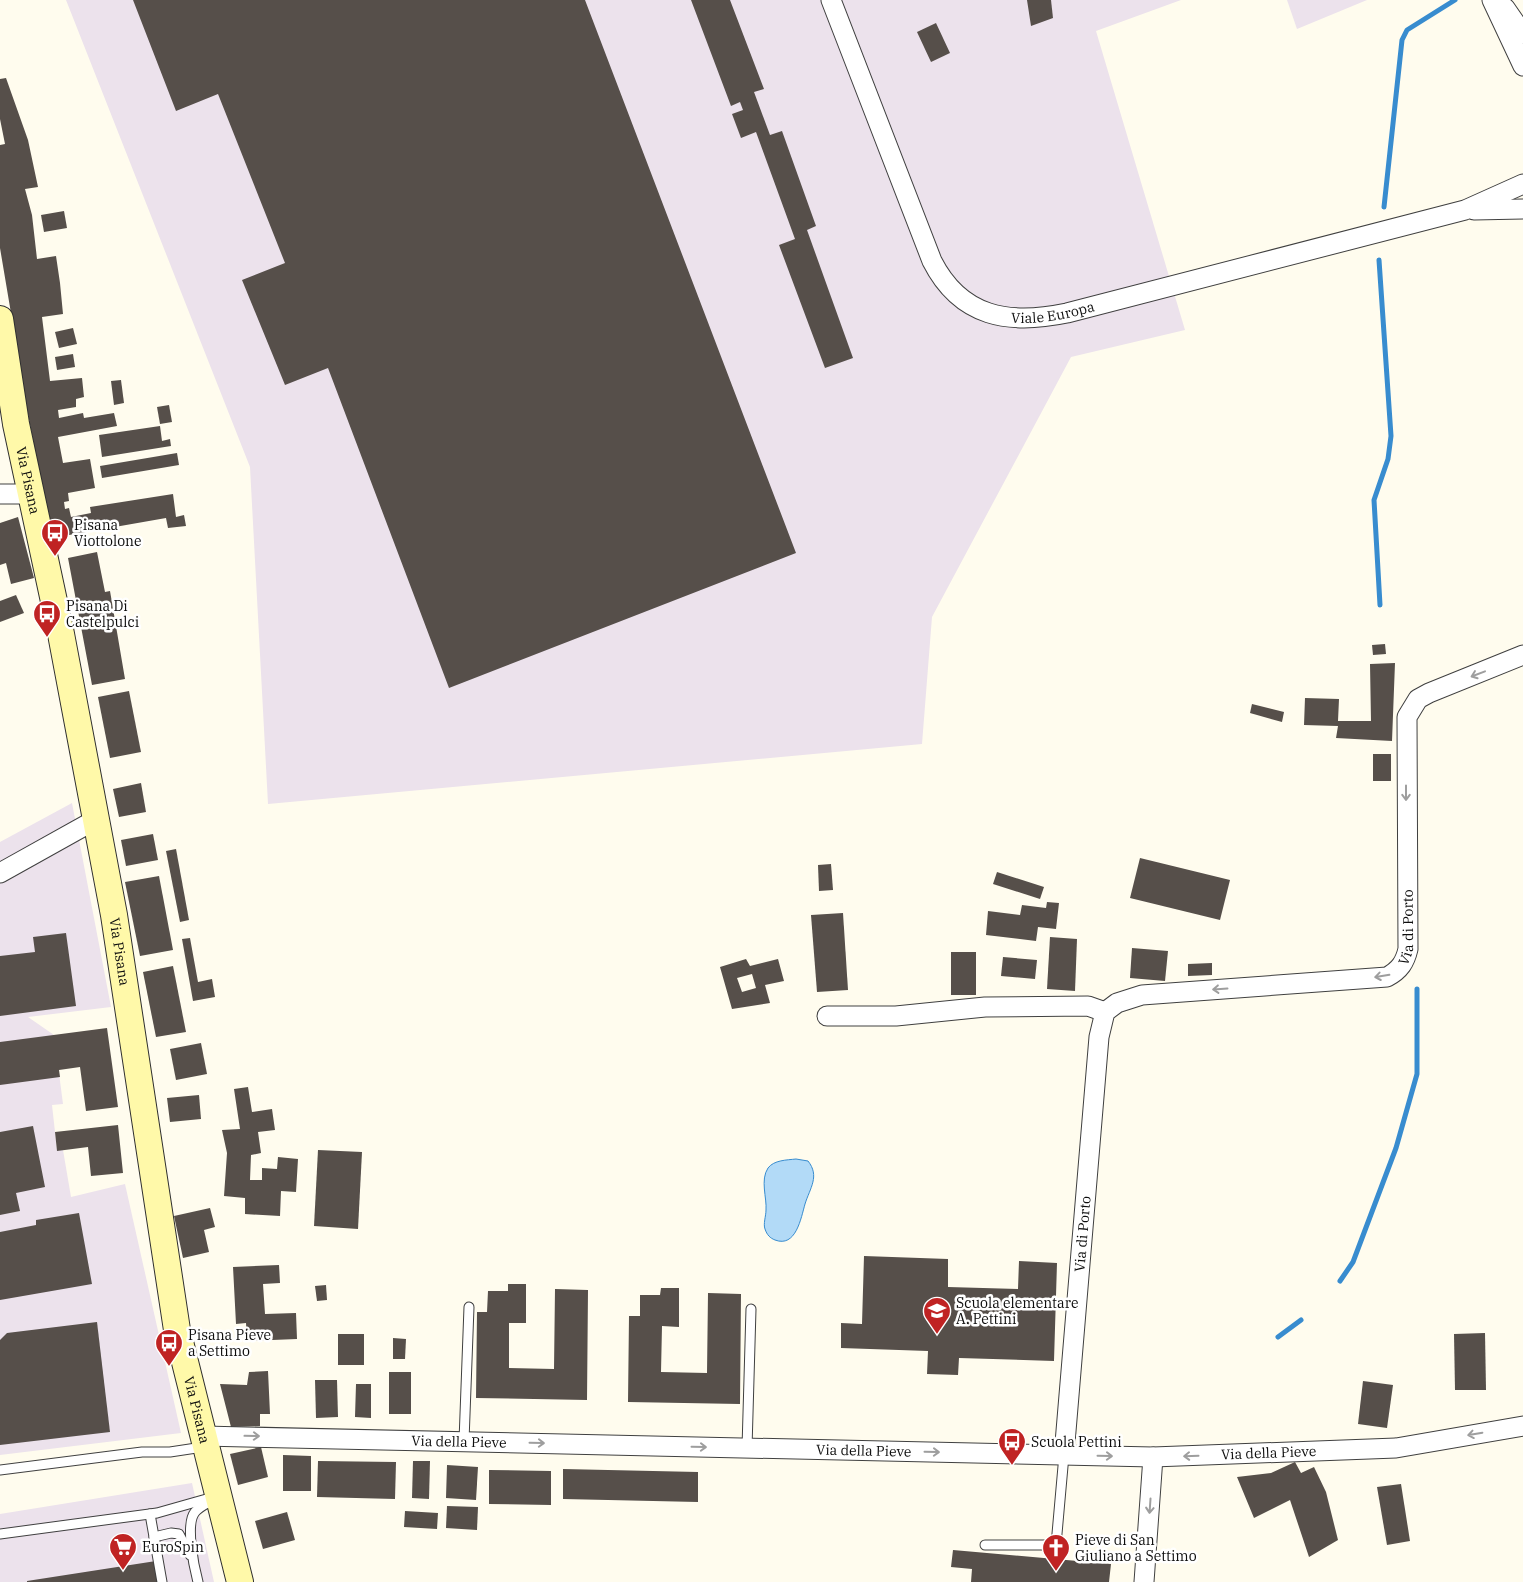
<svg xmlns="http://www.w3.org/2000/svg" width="1523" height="1582" viewBox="0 0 1523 1582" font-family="'IBM Plex Serif',serif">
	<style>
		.industrial { fill: #ece2ec }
		.water { fill: #b2daf7; stroke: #388ccf }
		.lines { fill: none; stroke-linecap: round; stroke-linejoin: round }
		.stream { stroke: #388ccf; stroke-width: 5 }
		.building { fill: #564f4a; fill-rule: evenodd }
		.service-casing { stroke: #404040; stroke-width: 11 }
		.minor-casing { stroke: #404040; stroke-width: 21 }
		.secondary-casing { stroke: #2f2f2f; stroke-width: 28 }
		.service { stroke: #fff; stroke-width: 9 }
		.minor { stroke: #fff; stroke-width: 19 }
		.secondary { stroke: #fff9a9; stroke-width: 26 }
		.oneway { stroke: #9e9e9e }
		.labels { text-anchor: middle; stroke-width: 5; stroke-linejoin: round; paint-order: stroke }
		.street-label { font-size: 14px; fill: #0d0d0d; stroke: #fff }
		.poi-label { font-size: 14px; fill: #0d0d0d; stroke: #fff; text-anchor: start }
	</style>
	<rect width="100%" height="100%" fill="#fffcee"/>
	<g class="industrial">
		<path d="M66,0h1115l-85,31 89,299 -114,27 -139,260 -10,127 -654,60 -18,-337z"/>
		<path d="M1287,0h80l-70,29z"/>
		<path d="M72,803l39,204 -83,10 26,18 9,69 -11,1 5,45h6l8,47 54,-13 56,249 -181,22v-613z"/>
		<path d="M192,1483l22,99h-214v-68z"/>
	</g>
	<path class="water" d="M796,1159l12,2c12,15 2,27 -3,43 -4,14 -9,44 -30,36 -5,-2 -8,-5 -10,-11 -2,-5 1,-13 1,-19 1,-12 -6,-30 2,-42 6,-8 19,-8 28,-9z"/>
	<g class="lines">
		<g class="stream">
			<path d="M1384,207l18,-167 5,-10 48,-30"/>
			<path d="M1379,260l12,176 -3,23 -14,41 6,105"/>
			<path d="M1340,1281l13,-19 43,-114 21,-74v-85"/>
			<path d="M1278,1337l23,-17"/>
		</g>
	</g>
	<g class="building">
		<path d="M133,0h452l211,553 -347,135 -121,-320 -43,17 -43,-105 43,-17 -67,-169 -42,17z"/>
		<path d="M691,0h39l34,89 -10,3 16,43 12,-4 34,95 -9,4 46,128 -28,10 -46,-123 16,-6 -39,-107 -15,6 -9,-24 11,-4 -3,-8 -9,4z"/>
		<path d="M1027,0h24l2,18 -22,8z"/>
		<path d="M936,23l14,30 -19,9 -14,-30z"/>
		<path d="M6,78l22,62 10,47 -13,2 7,26 5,44 19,-3 4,27 3,31 -21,3 8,64 32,-3 2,19 -8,2v8l-18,3 1,8 24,-5 1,5 30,-5 3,13 -59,11 5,26 27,-4 5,29 -27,5 1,8 -5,1 1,7 4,-1 2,9 20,-4 -1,-6 83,-13 3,23 8,-2 2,11 -18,2 -2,-10 -114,20 -24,-124 -28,-166v-103l5,-1 -5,-25v-40z"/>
		<path d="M64,211l3,17 -23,4 -3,-17z"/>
		<path d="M73,328l4,16 -18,4 -4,-16z"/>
		<path d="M73,354l2,13 -18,3 -2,-13z"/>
		<path d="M121,380l3,23 -10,2 -3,-24z"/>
		<path d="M169,405l3,17 -12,2 -3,-17z"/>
		<path d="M160,426l2,15 8,-2 1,7 -69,11 -3,-22z"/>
		<path d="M177,453l2,12 -77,13 -2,-12z"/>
		<path d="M18,517l16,61 -23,6 -5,-21 -6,2v-42z"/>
		<path d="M97,552l8,40 5,-1 15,88 -33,6 -24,-127z"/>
		<path d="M16,595l8,18 -24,9v-21z"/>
		<path d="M1385,644l1,10 -13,1 -1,-10z"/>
		<path d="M1395,663l-3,78 -56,-3 2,-12 -34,-1 1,-27 34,1 -1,22h33l-1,-57z"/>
		<path d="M129,691l12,61 -31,6 -12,-61z"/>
		<path d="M1252,704l32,8 -2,10 -32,-9z"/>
		<rect x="1373" y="754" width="18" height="27"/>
		<path d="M141,783l5,29 -27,5 -6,-28z"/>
		<path d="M153,834l5,26 -32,6 -5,-26z"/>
		<path d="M176,849l13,71 -9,2 -14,-71z"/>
		<path d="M1140,858l90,22 -10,40 -90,-22z"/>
		<path d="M831,864l2,26 -14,1 -1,-26z"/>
		<path d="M997,872l47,15 -4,12 -47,-15z"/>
		<path d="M159,876l14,74 -33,6 -15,-74z"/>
		<path d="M1047,902l12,1 -3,26 -18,-2 -2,14 -50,-6 2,-24 32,4 2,-10 24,3z"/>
		<path d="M843,913l5,77 -31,2 -6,-77z"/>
		<path d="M66,933l10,73 -76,10v-60l35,-4 -2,-15z"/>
		<path d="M1050,937l27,2 -2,52 -28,-2z"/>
		<path d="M190,938l8,44 14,-3 3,18 -22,4 -11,-62z"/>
		<path d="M1132,948l36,3 -3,30 -35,-3z"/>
		<rect x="951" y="952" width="25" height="43"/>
		<path d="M1003,957l34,3 -2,19 -34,-3z"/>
		<path d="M746,959l4,7 28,-7 6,22 -19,4 5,18 -38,6 -12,-42zM752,974l4,14 -14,4 -5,-14z"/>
		<path d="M1212,963v12l-24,1v-12z"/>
		<path d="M173,966l13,66 -30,5 -13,-65z"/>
		<path d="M107,1028l11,79 -32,4 -6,-44 -21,3 1,7 -60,8v-43z"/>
		<path d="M201,1043l6,31 -31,6 -6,-31z"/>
		<path d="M248,1087l4,25 20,-3 3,21 -17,2 3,21 -10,2 -1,25h12v-12l15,1 1,-12 20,2 -2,33 -15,-1 -1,25 -35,-2v-16l-21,-2 3,-43 -5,-23 18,-1 -6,-40z"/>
		<path d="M199,1095l2,24 -31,3 -3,-24z"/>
		<path d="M118,1125l5,48 -32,3 -3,-29 -31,4 -2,-19z"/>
		<path d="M33,1126l12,61 -29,6 4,18 -20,4v-83z"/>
		<path d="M318,1150l44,2 -4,77 -44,-3z"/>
		<path d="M210,1208l5,19 -11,3 5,22 -26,6 -9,-42z"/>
		<path d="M79,1213l13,71 -92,16v-68l36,-7v-5z"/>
		<path d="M864,1256l84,3v28l70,2 1,-28 38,2 -3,98 -95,-3 -1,17 -31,-1 1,-23 -87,-3v-25l21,1z"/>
		<path d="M279,1265l1,18 -17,1 2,30 31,-1 1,26 -50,2 -1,-18 -10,1 -3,-57z"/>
		<path d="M508,1284h18v39h-17v45l45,1 1,-80 33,1 -1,110 -111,-2 1,-86h10l1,-21h20z"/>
		<path d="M326,1285l1,15 -10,1 -2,-15z"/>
		<path d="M661,1288h18v39l-17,-1 -1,46 46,1 1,-80 33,1 -1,110 -112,-2 1,-86h11v-21h20z"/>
		<path d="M97,1322l13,110 -110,13v-105l7,-7z"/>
		<path d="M1485,1333l1,57h-31l-1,-56z"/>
		<rect x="338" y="1334" width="26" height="31"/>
		<path d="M393,1338l13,1 -1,20h-12z"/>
		<path d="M268,1371l2,43h-10v12l-29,1 -11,-43 27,1 2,-13z"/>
		<rect x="389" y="1372" width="22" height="42"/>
		<path d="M315,1380h22l1,37 -22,1z"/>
		<path d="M1363,1381l30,4 -6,43 -29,-4z"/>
		<path d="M356,1384h15v34l-16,-1z"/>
		<path d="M261,1447l7,30 -30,8 -8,-31z"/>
		<path d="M283,1455l28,1v35h-28z"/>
		<path d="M318,1461l78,1 -1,37 -78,-2z"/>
		<path d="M413,1461h17l-1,38 -17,-1z"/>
		<path d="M1295,1462l6,11 13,-6 12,25 12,48 -29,17 -19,-57 -36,18 -17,-41 34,-4z"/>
		<path d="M447,1465l31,2 -2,33 -30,-2z"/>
		<path d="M563,1469l135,3v30l-135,-3z"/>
		<path d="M489,1470l62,1v34l-62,-1z"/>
		<path d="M1401,1484l9,57 -23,4 -10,-58z"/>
		<path d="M447,1506l31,1 -1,23 -31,-2z"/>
		<path d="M405,1511l33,2 -1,16 -33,-2z"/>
		<path d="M287,1512l8,28 -32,9 -8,-28z"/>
		<path d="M953,1550l158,14 -2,18h-138l1,-13 -21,-2z"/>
		<path d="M156,1561l4,21h-133v-1z"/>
	</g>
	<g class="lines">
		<defs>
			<g id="service">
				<path d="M464,1441l5,-134"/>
				<path d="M747,1448l4,-139"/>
				<path d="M0,1470l142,-18h28l33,-5"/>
				<path d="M150,1514l12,68"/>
				<path d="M0,1534l157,-21 60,-17"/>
				<path d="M154,1537l17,-4 8,1 11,21"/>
				<path d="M985,1545h71l8,-90"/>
				<path d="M198,1582c-4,-15 -13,-58 -3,-70 4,-5 11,-8 16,-11"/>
			</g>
			<g id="minor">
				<path id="s1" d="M831,0l101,261c29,57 77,64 135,52l398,-103 58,-26"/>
				<path d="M1492,0l31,66"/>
				<path d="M1505,8l18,26"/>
				<path d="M1474,210l49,-1"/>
				<path d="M0,494h31"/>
				<path d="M0,873l95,-53"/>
				<path d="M827,1016h69l89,-9 103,-1 17,6"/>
				<path id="s2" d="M203,1436l950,21 243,-9 127,-22"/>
				<path id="s3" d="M1064,1455l35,-418 6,-25 12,-9 25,-8 245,-18c13,-7 18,-15 21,-28l-1,-232 11,-18 11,-6 94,-38"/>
				<path d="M1144,1582l9,-125"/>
			</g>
			<g id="secondary">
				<path id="s4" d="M0,319l16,105 45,210 53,281 63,415 63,252"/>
			</g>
		</defs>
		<use href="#service" class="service-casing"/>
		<use href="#minor" class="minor-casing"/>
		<use href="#secondary" class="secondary-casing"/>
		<use href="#service" class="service"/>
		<use href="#minor" class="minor"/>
		<use href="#secondary" class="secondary"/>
	</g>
	<defs><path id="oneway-shaft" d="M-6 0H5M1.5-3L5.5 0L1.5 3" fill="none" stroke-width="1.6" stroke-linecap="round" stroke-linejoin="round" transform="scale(1.25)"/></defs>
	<g class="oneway">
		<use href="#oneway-shaft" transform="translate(1478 674) rotate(159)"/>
		<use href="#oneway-shaft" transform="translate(1406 793) rotate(90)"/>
		<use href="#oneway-shaft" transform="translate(1382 976) rotate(171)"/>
		<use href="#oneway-shaft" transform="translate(1220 989) rotate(176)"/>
		<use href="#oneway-shaft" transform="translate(1475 1434) rotate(170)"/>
		<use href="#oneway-shaft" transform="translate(252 1436) rotate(1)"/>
		<use href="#oneway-shaft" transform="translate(537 1443) rotate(1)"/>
		<use href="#oneway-shaft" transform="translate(699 1447) rotate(1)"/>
		<use href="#oneway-shaft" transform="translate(932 1452) rotate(1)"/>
		<use href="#oneway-shaft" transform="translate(1105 1456) rotate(1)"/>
		<use href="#oneway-shaft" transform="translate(1191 1456) rotate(178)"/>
		<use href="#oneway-shaft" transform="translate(1150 1506) rotate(94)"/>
	</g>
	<defs>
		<symbol id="bus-pin" viewBox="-11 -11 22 30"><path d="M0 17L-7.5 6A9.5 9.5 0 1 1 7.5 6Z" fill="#c02323" stroke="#fff"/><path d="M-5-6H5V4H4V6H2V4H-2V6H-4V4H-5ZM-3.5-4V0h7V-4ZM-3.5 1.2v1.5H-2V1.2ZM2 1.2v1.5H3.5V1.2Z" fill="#fff"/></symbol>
		<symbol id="school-pin" viewBox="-11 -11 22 30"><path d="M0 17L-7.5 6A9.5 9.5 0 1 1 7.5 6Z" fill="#c02323" stroke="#fff"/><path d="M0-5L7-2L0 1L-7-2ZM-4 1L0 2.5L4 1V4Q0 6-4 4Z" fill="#fff"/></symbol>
		<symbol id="supermarket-pin" viewBox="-11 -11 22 30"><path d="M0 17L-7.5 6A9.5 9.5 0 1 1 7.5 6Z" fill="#c02323" stroke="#fff"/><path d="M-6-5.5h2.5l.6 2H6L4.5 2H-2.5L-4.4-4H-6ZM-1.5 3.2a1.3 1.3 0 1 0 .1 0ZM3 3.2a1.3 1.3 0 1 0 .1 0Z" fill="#fff"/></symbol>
		<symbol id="church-pin" viewBox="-11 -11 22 30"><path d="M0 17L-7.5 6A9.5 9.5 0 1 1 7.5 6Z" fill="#c02323" stroke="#fff"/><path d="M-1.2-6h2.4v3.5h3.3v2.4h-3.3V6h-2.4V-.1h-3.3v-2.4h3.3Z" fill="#fff"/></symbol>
	</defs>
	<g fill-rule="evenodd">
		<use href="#bus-pin" x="39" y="517" width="32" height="43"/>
		<use href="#bus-pin" x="31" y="598" width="32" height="43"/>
		<use href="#school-pin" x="921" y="1295" width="32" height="43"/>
		<use href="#bus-pin" x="153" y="1327" width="32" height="43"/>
		<use href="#bus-pin" x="996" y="1426" width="32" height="43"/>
		<use href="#supermarket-pin" x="107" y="1531" width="32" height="43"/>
		<use href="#church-pin" x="1040" y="1532" width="32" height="43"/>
	</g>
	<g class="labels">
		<g class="street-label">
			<text dy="5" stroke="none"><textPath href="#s1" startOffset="424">Viale Europa</textPath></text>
			<text dy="5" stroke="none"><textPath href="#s4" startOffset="164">Via Pisana</textPath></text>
			<text dy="5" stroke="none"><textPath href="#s3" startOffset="790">Via di Porto</textPath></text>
			<text dy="5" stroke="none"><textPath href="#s4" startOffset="644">Via Pisana</textPath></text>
			<text dy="5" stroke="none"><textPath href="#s3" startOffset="222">Via di Porto</textPath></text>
			<text dy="5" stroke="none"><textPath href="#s4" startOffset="1109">Via Pisana</textPath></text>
			<text dy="5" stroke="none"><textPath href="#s2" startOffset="256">Via della Pieve</textPath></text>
			<text dy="5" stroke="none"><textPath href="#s2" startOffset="661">Via della Pieve</textPath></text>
			<text dy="5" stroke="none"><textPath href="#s2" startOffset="1066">Via della Pieve</textPath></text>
		</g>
		<g class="poi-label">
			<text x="74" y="530">Pisana<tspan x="74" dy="16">Viottolone</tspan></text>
			<text x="66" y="611">Pisana Di<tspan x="66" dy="16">Castelpulci</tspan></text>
			<text x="956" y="1308">Scuola elementare<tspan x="956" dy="16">A. Pettini</tspan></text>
			<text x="188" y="1340">Pisana Pieve<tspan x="188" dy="16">a Settimo</tspan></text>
			<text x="1031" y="1447">Scuola Pettini</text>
			<text x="1075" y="1545">Pieve di San<tspan x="1075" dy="16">Giuliano a Settimo</tspan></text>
			<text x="142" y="1552">EuroSpin</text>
		</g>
	</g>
</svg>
